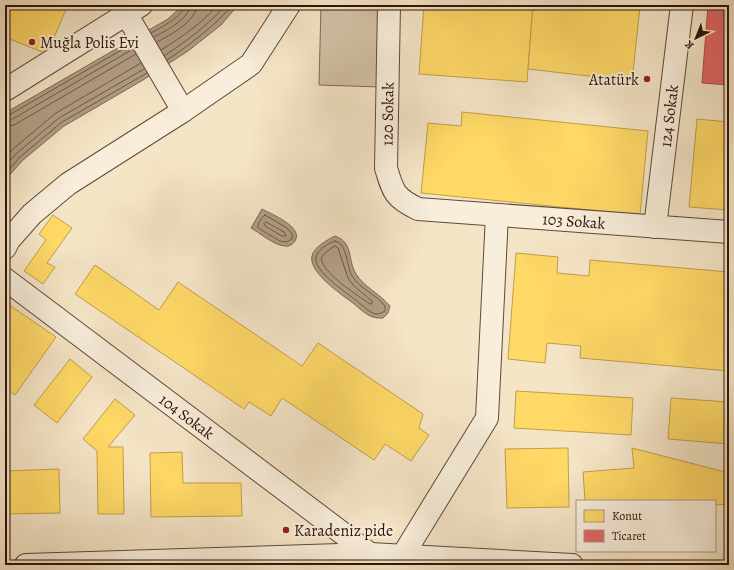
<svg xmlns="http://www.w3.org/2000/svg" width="734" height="570" viewBox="0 0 734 570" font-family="Alegreya,serif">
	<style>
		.green { fill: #d3c1a7; stroke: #806a58 }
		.water { fill: #b19e86; stroke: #7d6654 }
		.homes { fill: #ffd966; stroke: #c09e4a }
		.shops { fill: #e06666; stroke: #ab4d4a }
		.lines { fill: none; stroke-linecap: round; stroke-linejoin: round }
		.shore { stroke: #705848; stroke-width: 1 }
		.minor-casing { stroke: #604838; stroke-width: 24 }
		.tertiary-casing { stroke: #604838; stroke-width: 24 }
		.minor { stroke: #f8eedb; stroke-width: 22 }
		.tertiary { stroke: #f8eedb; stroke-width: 22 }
		.poi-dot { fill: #8f2418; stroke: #f8eedb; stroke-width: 1.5 }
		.labels { text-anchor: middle; stroke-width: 4; stroke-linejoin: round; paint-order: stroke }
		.poi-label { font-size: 16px; fill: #2e1309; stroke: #f8eedb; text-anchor: start }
		.street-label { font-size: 16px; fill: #2e1309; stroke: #f8eedb }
	</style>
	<rect width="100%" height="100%" fill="#f5e5c7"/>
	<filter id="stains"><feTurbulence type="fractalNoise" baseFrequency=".005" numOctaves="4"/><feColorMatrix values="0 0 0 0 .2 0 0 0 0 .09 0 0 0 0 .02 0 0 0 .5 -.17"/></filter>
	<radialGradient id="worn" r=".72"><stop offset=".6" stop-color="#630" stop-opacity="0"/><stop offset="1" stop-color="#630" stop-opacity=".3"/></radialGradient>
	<path class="green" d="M321,5h62l-2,82 -62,-2z"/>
	<g class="water">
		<path d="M183,5h55l-17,20 -33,26 -45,29 -79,46 -41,34 -18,20v-67l163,-94z"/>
		<path d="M262,209c9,5 42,18 33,32 -2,3 -6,6 -10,5 -10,0 -25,-13 -34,-18z"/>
		<path d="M335,236c19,7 12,23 21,38 8,13 24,20 34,32l-2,7 -5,5c-3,0 -7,0 -10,-1 -7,-2 -14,-9 -20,-14 -11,-8 -45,-31 -41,-47 2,-9 15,-16 23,-20z"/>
	</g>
	<g class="homes">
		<path d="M5,5h63l-21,49 -42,-17z"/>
		<path d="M424,5h109l-6,77 -108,-8z"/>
		<path d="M533,5h83l24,2 -8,74 -104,-12z"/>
		<path d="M462,112l186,19 -8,84 -219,-22 7,-70 33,3z"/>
		<path d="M697,119l32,3v88l-40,-3z"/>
		<path d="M53,215l19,13 -25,35 8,4 -12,17 -19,-13 22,-31 -7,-6z"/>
		<path d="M516,253l42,4 -1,16 32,3 1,-16 139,12v99l-149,-13 1,-12 -34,-3 -2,20 -37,-4z"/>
		<path d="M95,265l64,45 19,-28 124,84 16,-23 105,71 -4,14 10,7 -18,26 -26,-17 -11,16 -92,-62 -11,18 -22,-14 -5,7 -169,-115z"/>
		<path d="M5,302l51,35 -41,58 -10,-8z"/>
		<path d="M70,359l22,18 -35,46 -23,-18z"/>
		<path d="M516,391l117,7 -2,37 -117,-7z"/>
		<path d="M671,398l58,4v42l-61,-5z"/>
		<path d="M115,399l20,16 -27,32h15l1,67h-26l-1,-63 -14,-12z"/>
		<path d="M568,448l1,59 -62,1 -2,-59z"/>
		<path d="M632,448l97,25v31l-14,1v-4h-130l-2,-29 51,-4z"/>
		<path d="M182,452l1,31h58l1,33 -91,1 -1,-64z"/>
		<path d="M59,469l1,44 -55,1v-43z"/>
	</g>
	<path class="shops" d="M708,5l21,1v79l-27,-2z"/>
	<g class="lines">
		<g class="shore">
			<path d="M151,33c9,-5 33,-17 34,-28"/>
			<path d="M154,37c11,-6 36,-18 36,-32"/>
			<path d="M157,42c13,-7 39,-20 40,-37"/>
			<path d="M161,50c21,-13 41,-27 57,-45"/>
			<path d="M164,56c23,-15 44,-31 62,-51"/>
			<path d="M167,60c24,-16 46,-33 66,-55"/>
			<path d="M5,116l4,-1 121,-70"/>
			<path d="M5,121l6,-1 122,-71"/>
			<path d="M5,127l9,-2 122,-71"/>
			<path d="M5,157l8,-8 43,-36 85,-50"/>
			<path d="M5,166l12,-13 42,-35 85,-49"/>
			<path d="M5,174l15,-17 42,-35 85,-49"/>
			<path d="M265,215l22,13 5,6v5l-6,3 -6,-1 -22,-13c-1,-4 4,-11 7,-13z"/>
			<path d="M266,222l18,10 2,4h-4l-17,-10 -1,-2z"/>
			<path d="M335,241c13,3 11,24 17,35 8,13 24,18 33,30v5l-4,2c-1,1 -4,1 -6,1 -6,-2 -13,-9 -18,-13 -9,-7 -45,-31 -41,-44 2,-8 13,-14 19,-16z"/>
			<path d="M335,246l3,2 10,30 6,8 18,15v3h-2c-14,-10 -46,-29 -49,-46l4,-5z"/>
		</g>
		<defs>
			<g id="minor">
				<path d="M121,5l62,106"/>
				<path id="s1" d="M389,5l-3,163c7,24 9,30 32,41l311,23"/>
				<path d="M5,90l136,-85"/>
				<path id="s2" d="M655,227l27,-222"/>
				<path d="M5,248l4,-8 23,-26 36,-30 115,-73 68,-47 38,-59"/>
				<path id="s3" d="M5,279l365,275"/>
				<path d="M403,555l84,-137 10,-203"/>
			</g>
			<path id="tertiary" d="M26,565l344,-11 202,11"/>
		</defs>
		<use href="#minor" class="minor-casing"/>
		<use href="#tertiary" class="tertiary-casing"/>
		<use href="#minor" class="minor"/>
		<use href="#tertiary" class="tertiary"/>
	</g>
	<g class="poi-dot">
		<circle cx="32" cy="42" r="4"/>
		<circle cx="647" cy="79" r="4"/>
		<circle cx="286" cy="530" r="4"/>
	</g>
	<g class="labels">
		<g class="poi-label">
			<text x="40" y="48">Muğla Polis Evi</text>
			<text x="639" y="85" text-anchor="end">Atatürk</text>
			<text x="294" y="536">Karadeniz pide</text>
		</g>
		<g class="street-label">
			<text transform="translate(387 114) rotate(-89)" y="6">120 Sokak</text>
			<text dy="6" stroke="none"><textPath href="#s2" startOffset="112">124 Sokak</textPath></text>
			<text dy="6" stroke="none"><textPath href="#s1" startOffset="374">103 Sokak</textPath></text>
			<text dy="6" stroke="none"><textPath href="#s3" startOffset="228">104 Sokak</textPath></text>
		</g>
	</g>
	<rect width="734" height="570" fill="none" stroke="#f5e5c7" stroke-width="20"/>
	<rect x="6" y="6" width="722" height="558" fill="none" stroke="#2e1309" stroke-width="2"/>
	<rect x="10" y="10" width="714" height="550" fill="none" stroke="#2e1309"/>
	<rect x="576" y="500" width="140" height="52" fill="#f8eedb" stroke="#a79687"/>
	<rect x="584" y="510" width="20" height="12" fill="#ffd966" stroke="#a79687"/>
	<text x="612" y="520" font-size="12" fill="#2e1309">Konut</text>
	<rect x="584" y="530" width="20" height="12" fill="#e06666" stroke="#a79687"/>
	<text x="612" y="540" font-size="12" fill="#2e1309">Ticaret</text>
	<g transform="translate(696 38) rotate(223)" stroke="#f8eedb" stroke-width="3" paint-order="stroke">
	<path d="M0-3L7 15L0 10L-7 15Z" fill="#2e1309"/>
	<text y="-6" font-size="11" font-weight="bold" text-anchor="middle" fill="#2e1309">K</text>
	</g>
	<rect width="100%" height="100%" filter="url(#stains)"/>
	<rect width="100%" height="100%" fill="url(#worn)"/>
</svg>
